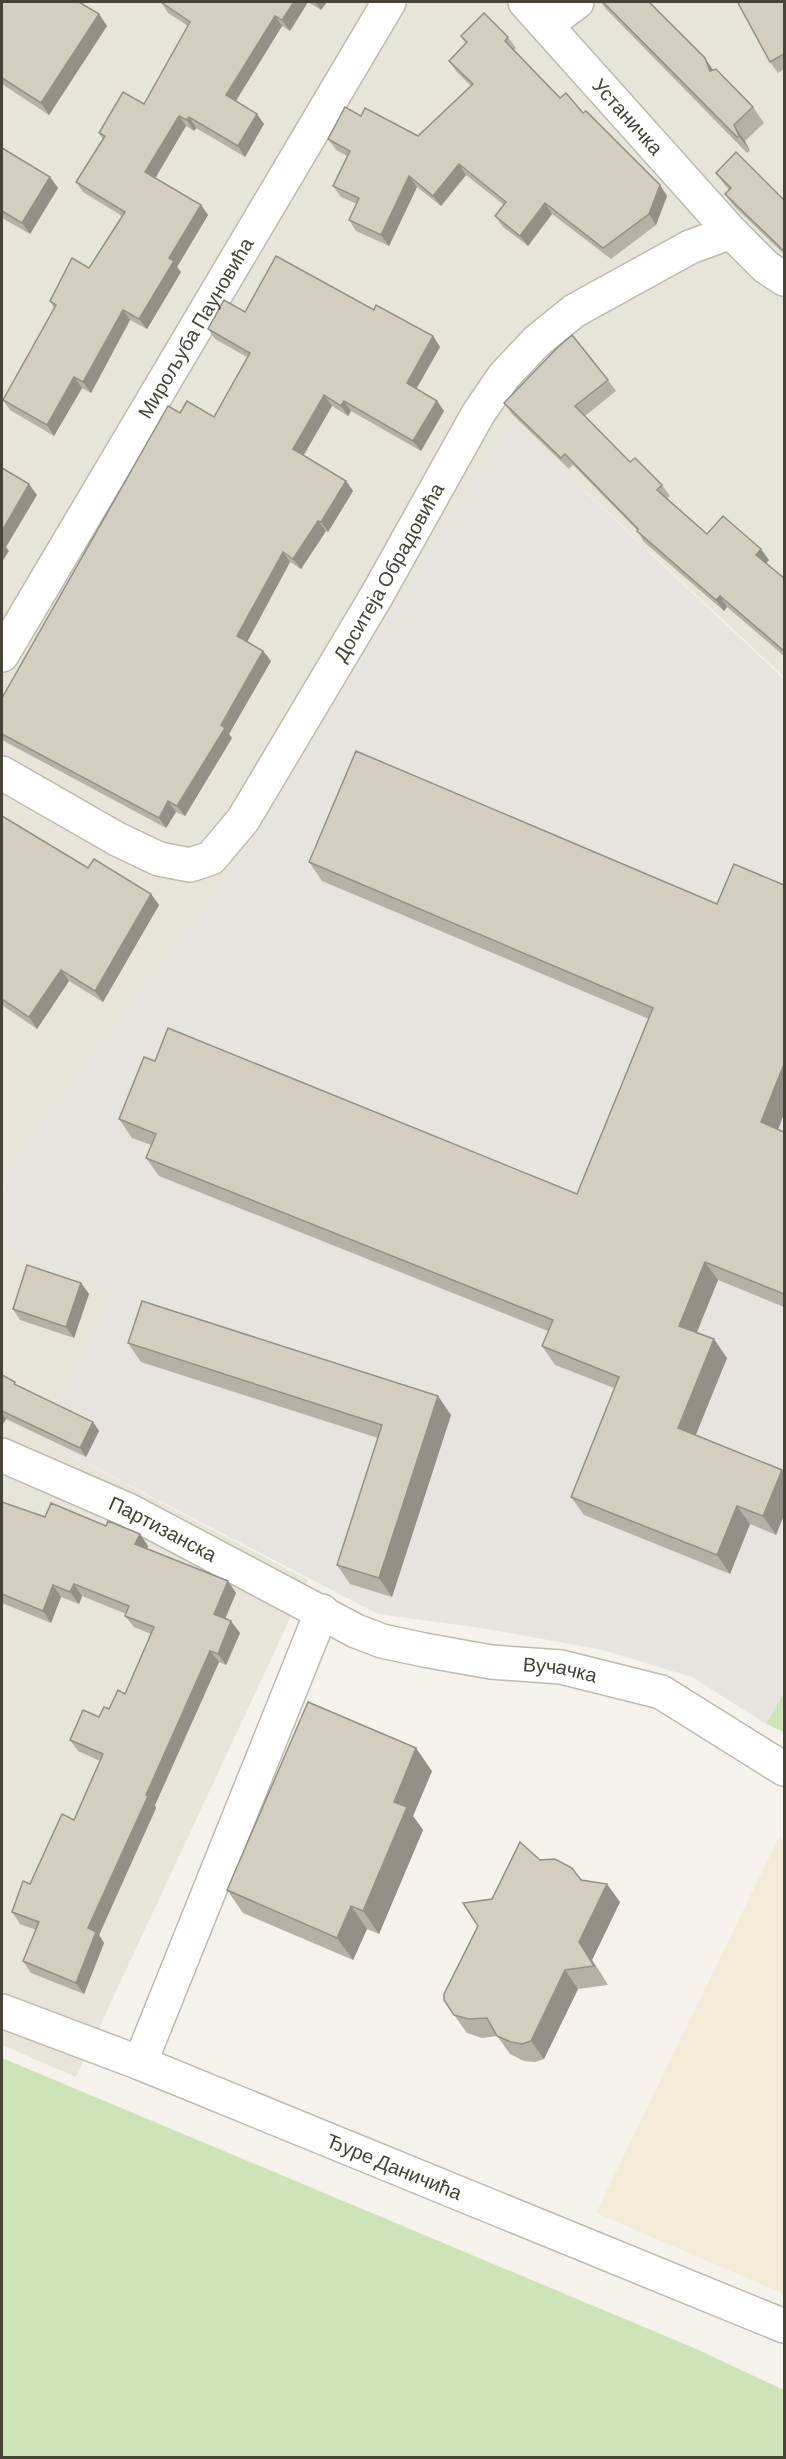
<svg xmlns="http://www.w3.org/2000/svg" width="786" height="2459" viewBox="0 0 786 2459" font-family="Barlow,sans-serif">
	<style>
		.residential { fill: #e7e4d9 }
		.commercial { fill: #f3ead8 }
		.industrial { fill: #e7e4df }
		.green { fill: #cce4b7 }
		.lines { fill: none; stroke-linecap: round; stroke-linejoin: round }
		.minor-casing { stroke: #bfbaae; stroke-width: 36 }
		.tertiary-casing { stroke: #bfbaae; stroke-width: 36 }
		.minor { stroke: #fff; stroke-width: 33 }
		.tertiary { stroke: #fff; stroke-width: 33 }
		.wall { fill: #b6b1a6 }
		.shaded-wall { fill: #949087 }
		.building { fill: #d4cec1; stroke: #949087; stroke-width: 1.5 }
		.labels { text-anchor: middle; stroke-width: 5; stroke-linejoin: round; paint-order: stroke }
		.street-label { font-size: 20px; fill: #474339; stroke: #fff }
	</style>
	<rect width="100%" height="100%" fill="#f4f2ea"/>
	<path class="residential" d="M2,2h782v675l-273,-255 -283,453 -223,296 -2,76 109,46 -72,146 268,141 -232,497 -74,-32z"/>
	<path class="commercial" d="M779,1837l5,3v454l-188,-81z"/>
	<path class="industrial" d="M511,422l273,257v1013l-18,32 -74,-47 -89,-27 -122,-22 -103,-14 -338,-175 72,-146 -110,-46 3,-76 223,-296z"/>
	<g class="green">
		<path d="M784,1692v40l-18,-8z"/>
		<path d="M2,2058l692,290 90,42v67h-782z"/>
	</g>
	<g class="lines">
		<defs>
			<g id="minor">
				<path d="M546,25l31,-23"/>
				<path id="s1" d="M2,655l387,-653"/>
				<path id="s2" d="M2,773l115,66 42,20 31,6 21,-7 32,-38 134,-225 101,-181 26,-38 33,-35 37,-30 116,-64 41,-15"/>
				<path id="s3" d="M2,1455l126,55 228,121 26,10 42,9 67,12 70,5 100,25 123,77"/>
				<path d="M140,2063l182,-452"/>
			</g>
			<g id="tertiary">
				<path id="s4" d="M525,2l206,230 35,35 18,12"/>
				<path id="s5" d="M2,2011l138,52 644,263"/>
			</g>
		</defs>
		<use href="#minor" class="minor-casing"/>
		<use href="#tertiary" class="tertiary-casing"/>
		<use href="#minor" class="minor"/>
		<use href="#tertiary" class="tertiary"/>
	</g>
	<g class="wall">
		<path d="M2,2l97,12 8,12 -58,89 -47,-31z"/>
		<path d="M161,2h166l-6,8 -13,-8 -18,29 -8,-5 -46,75 28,23 -19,33 -49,-29 -2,3 -8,-5 -31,52 46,27 7,10 -31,52 4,5 -34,57 -17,-9 -39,73 -9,-5 -28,48 -44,-26 -7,-10 51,-92 -4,-7 39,-33 33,-52 -39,-24 -7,-10 27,-43 -4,-6 45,-29 44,-78 -20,-13z"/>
		<path d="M601,2h48l64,68 40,37 11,16 -19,18 5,10 -3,2 -141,-144z"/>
		<path d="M784,2v67l-6,4 -8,-11z"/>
		<path d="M461,36l47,1 8,11 -2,2 46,48 23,15 77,72 7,11 -11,29 -45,34 -59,-45 -24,32 -25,-19 -8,-11 9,-11 -38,-30 -25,31 -24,-19 -28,59 -33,-15 -7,-11 8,-16 -16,-7 -8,-11 14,-30 -11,-6 -8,-11 33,-23 57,20 53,-50 -14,-14 -8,-11 17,-17z"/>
		<path d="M2,148l48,29 8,11 -28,46 -28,-16z"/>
		<path d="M716,173l68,27v54l-51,-49 -8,-11 4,-4 -5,-6z"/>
		<path d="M374,310l59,26 7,11 -24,42 21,12 7,10 -23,40 -70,-40 -3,5 -16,-10 -29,49 43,26 7,10 -25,41 -2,-1 -25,38 -11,-7 -43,79 16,10 8,10 -42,73 3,4 -47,78 -9,-4 -10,16 -164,-88v-42l178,-285 34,4 33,-60 -32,-18 -7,-10 37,-17z"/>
		<path d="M608,380l8,11 -31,25 45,46 32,23 8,11 -3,2 40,36 62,26 -3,3 18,15v78l-57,-49 -3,4 -80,-69 -7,-12 -64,-65 -4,4 -57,-55 -8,-11z"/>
		<path d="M2,816l86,52 63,26 8,11 -56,97 -34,-21 -32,48 -35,-24z"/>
		<path d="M309,862l408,42 61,225 6,3v175l-66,-27 -21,52 30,26 -32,77 87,35 2,4v41l-8,20 -26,-11 -20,50 -146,-59 -13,-18 43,-109 -59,-23 -13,-19 6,-15 -389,-155 -13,-18 5,-13 -19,-7 -13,-19 36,-58 422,133 72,-175 -327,-138z"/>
		<path d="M81,1283l8,11 -15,44 -54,-18 -7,-11z"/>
		<path d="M128,1343l323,72 -59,182 -42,-13 -13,-19 41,-127 -237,-76z"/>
		<path d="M2,1375l15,11 76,36 6,9 -13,26 -80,-38 -3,5 -1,-1z"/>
		<path d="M2,1502l43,15 61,9 34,8 8,12 -1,3 81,32 8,12 -11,26 15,14 -14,32 -7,-3 -64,143 1,3 -57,127 5,8 -20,51 -53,-21 -8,-12 13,-31 -16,-6 -8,-12 62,-92 26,-59 -22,-10 -8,-11 39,-31 16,-15 26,-60 -17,-7 -9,-11 1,-2 -44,-18 -3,8 -18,-7 -10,26 -49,-20z"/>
		<path d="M432,1771l-19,45 10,14 -44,104 -12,-5 -14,31 -110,-47 -16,-23z"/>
		<path d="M540,1860l41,20 39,22 -28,58 16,25 -30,4 -34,70 -9,3 -11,-1 -14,-7 -13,-18 -15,2 -15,-5 -13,-18 24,-89 14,-27z"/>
	</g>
	<g class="shaded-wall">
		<path d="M294,2h14l-18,29 -8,-11z"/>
		<path d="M315,2h12l-6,8z"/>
		<path d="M99,14l8,12 -58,89 -8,-12z"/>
		<path d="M275,16l7,10 -49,79 -7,-10z"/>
		<path d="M705,58l10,15 -5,-2z"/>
		<path d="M257,114l7,10 -19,33 -7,-11z"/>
		<path d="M179,116l7,10 -33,56 -8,-10z"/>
		<path d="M189,117l7,11 -2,3 -7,-11z"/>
		<path d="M734,125l11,16 5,10 -11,-15z"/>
		<path d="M459,164l7,11 -25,31 -8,-10z"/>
		<path d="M409,176l8,11 -28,59 -8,-11z"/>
		<path d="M50,177l8,11 -28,46 -8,-11z"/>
		<path d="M660,185l7,11 -11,29 -7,-11z"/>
		<path d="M545,203l7,11 -24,32 -8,-10z"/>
		<path d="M201,205l7,10 -31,52 4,5 -34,57 -8,-10 30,-61z"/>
		<path d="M123,310l7,10 -39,73 -8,-11z"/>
		<path d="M433,336l7,11 -26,46 -7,-10z"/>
		<path d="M74,377l8,11 -28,48 -7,-11z"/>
		<path d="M324,395l8,11 -31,54 -8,-11z"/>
		<path d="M344,401l7,10 -3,5 -7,-10z"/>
		<path d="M437,401l7,10 -23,40 -8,-10z"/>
		<path d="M346,481l7,10 -25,41 -7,-10z"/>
		<path d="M29,484l8,11 -31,52 3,4 -7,11v-31z"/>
		<path d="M318,521l8,10 -25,38 -8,-10z"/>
		<path d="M761,549l8,11 -5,6 -8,-11z"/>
		<path d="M283,552l7,10 -45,84 -8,-10z"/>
		<path d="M720,596l7,11 -3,4 -8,-11z"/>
		<path d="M263,651l8,10 -42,73 3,4 -47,78 -8,-10z"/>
		<path d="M168,801l8,11 -10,16 -7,-10z"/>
		<path d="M151,894l8,11 -56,97 -8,-11z"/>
		<path d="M61,970l8,11 -32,48 -8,-12z"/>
		<path d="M784,1064v50l-10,27 -13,-19z"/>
		<path d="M705,1262l13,18 -26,64 -13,-18z"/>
		<path d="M81,1283l8,11 -15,44 -8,-11z"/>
		<path d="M714,1339l13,19 -36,89 -13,-19z"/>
		<path d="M438,1396l13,19 -59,182 -13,-19z"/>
		<path d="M2,1413l4,6 -3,5 -1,-3z"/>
		<path d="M93,1422l6,9 -13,26 -6,-9z"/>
		<path d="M782,1470l2,4v41l-8,20 -13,-19z"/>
		<path d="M737,1506l13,18 -20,50 -13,-19z"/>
		<path d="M140,1534l8,12 -5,10 -8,-12z"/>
		<path d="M228,1581l8,12 -14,33 -8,-12z"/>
		<path d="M74,1584l8,12 -3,8 -9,-12z"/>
		<path d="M53,1585l8,12 -10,26 -8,-12z"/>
		<path d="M231,1621l9,12 -14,32 -8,-11z"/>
		<path d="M210,1651l9,11 -64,143 1,3 -57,127 5,8 -20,51 -8,-11 12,-55 58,-133z"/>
		<path d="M416,1748l16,23 -19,45 10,14 -44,104 -16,-23 31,-109z"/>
		<path d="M607,1884l13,18 -28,58 16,25 -29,-43z"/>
		<path d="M351,1906l16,23 -14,31 -16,-22z"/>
		<path d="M565,1970l13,19 -34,70 -13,-18z"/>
	</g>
	<g class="building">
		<path d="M2,2h77l20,12 -58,89 -39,-25z"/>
		<path d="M161,2h133l-12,18 -7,-4 -49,79 31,19 -19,32 -49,-29 -2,3 -8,-4 -34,56 56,33 -32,53 5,3 -35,58 -16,-9 -40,72 -9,-5 -27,48 -44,-25 53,-95 -6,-4 22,-43 17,10 36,-56 -49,-30 29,-46 -6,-3 24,-41 21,12 46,-82z"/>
		<path d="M603,2h46l56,56 5,13 6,-2 37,38 -19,18 5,11 -2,1z"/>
		<path d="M741,2h43v52l-14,8 -32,-59z"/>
		<path d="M484,13l24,24 -3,4 55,57 6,-5 17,20 3,-2 74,74 -11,29 -46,34 -58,-45 -25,33 -25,-20 11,-14 -47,-38 -26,32 -24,-20 -28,59 -32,-15 10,-22 -26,-12 17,-35 -22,-12 17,-32 16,9 4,-8 53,28 55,-52 -24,-23 18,-19 -6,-6z"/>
		<path d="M2,148l48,29 -28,46 -20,-12z"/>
		<path d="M736,152l48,48v51l-59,-57 6,-6 -15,-15z"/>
		<path d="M276,256l98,54 2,-5 57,31 -26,47 30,18 -24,40 -69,-40 -3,5 -17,-11 -31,54 53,32 -25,41 -3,-1 -25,38 -10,-7 -46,84 26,15 -42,74 4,3 -48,78 -9,-5 -9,17 -157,-84v-36l166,-292 12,7 7,-12 27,16 36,-64 -42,-24 16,-29 21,12z"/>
		<path d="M572,335l36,45 -33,26 55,56 5,-4 27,27 -5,5 50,44 16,-18 38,33 -5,6 28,23v73l-64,-55 -4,4 -79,-69 1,-2 -73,-75 -4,4 -57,-55 52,-54z"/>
		<path d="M2,468l27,16 -27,47z"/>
		<path d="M356,751l361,153 17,-40 50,21v179l-23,58 23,10v162l-79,-32 -26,64 35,13 -36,89 104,42 -19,46 -26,-10 -20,49 -146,-58 48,-120 -77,-31 11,-26 -407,-162 10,-24 -37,-15 25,-62 11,4 13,-33 409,166 76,-186 -344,-146z"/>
		<path d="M2,816l86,52 6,-9 57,35 -56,97 -34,-21 -32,47 -27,-18z"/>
		<path d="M27,1265l54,18 -15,44 -53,-18z"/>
		<path d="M142,1301l296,95 -59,182 -42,-13 45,-140 -254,-82z"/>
		<path d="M2,1375l13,7 -1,2 79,38 -13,26 -78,-37z"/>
		<path d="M2,1502l43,15 6,-14 55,23 2,-5 32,13 -5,10 93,37 -14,33 17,7 -13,33 -8,-3 -64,144 2,1 -60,132 8,4 -20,51 -53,-22 16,-39 -27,-10 11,-31 7,3 32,-70 12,6 29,-66 -33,-14 13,-30 16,7 5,-10 5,2 9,-19 7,4 29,-67 -29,-11 4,-10 -55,-22 -4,8 -17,-7 -10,26 -41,-17z"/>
		<path d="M308,1702l108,46 -22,54 13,5 -44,104 -12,-5 -14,32 -110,-48z"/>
		<path d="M520,1842l20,18 15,-1 17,9 9,12 26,4 -28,58 15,24 -29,4 -34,71 -9,3 -11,-2 -14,-6 -10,-18 -18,1 -15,-4 -10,-15v-6l34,-68 -15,-23 29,-4z"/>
	</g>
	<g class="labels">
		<g class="street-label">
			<text dy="7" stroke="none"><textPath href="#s4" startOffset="154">Устаничка</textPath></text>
			<text dy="7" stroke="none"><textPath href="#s1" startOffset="380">Мирољуба Пауновића</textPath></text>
			<text dy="7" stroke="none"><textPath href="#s2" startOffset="570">Доситеја Обрадовића</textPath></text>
			<text dy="7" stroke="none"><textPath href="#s3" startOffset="177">Партизанска</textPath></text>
			<text dy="7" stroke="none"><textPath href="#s3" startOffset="604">Вучачка</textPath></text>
			<text dy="7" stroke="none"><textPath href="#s5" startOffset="422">Ђуре Даничића</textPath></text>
		</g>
	</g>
	<rect width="786" height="2459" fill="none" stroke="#474339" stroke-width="6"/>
</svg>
